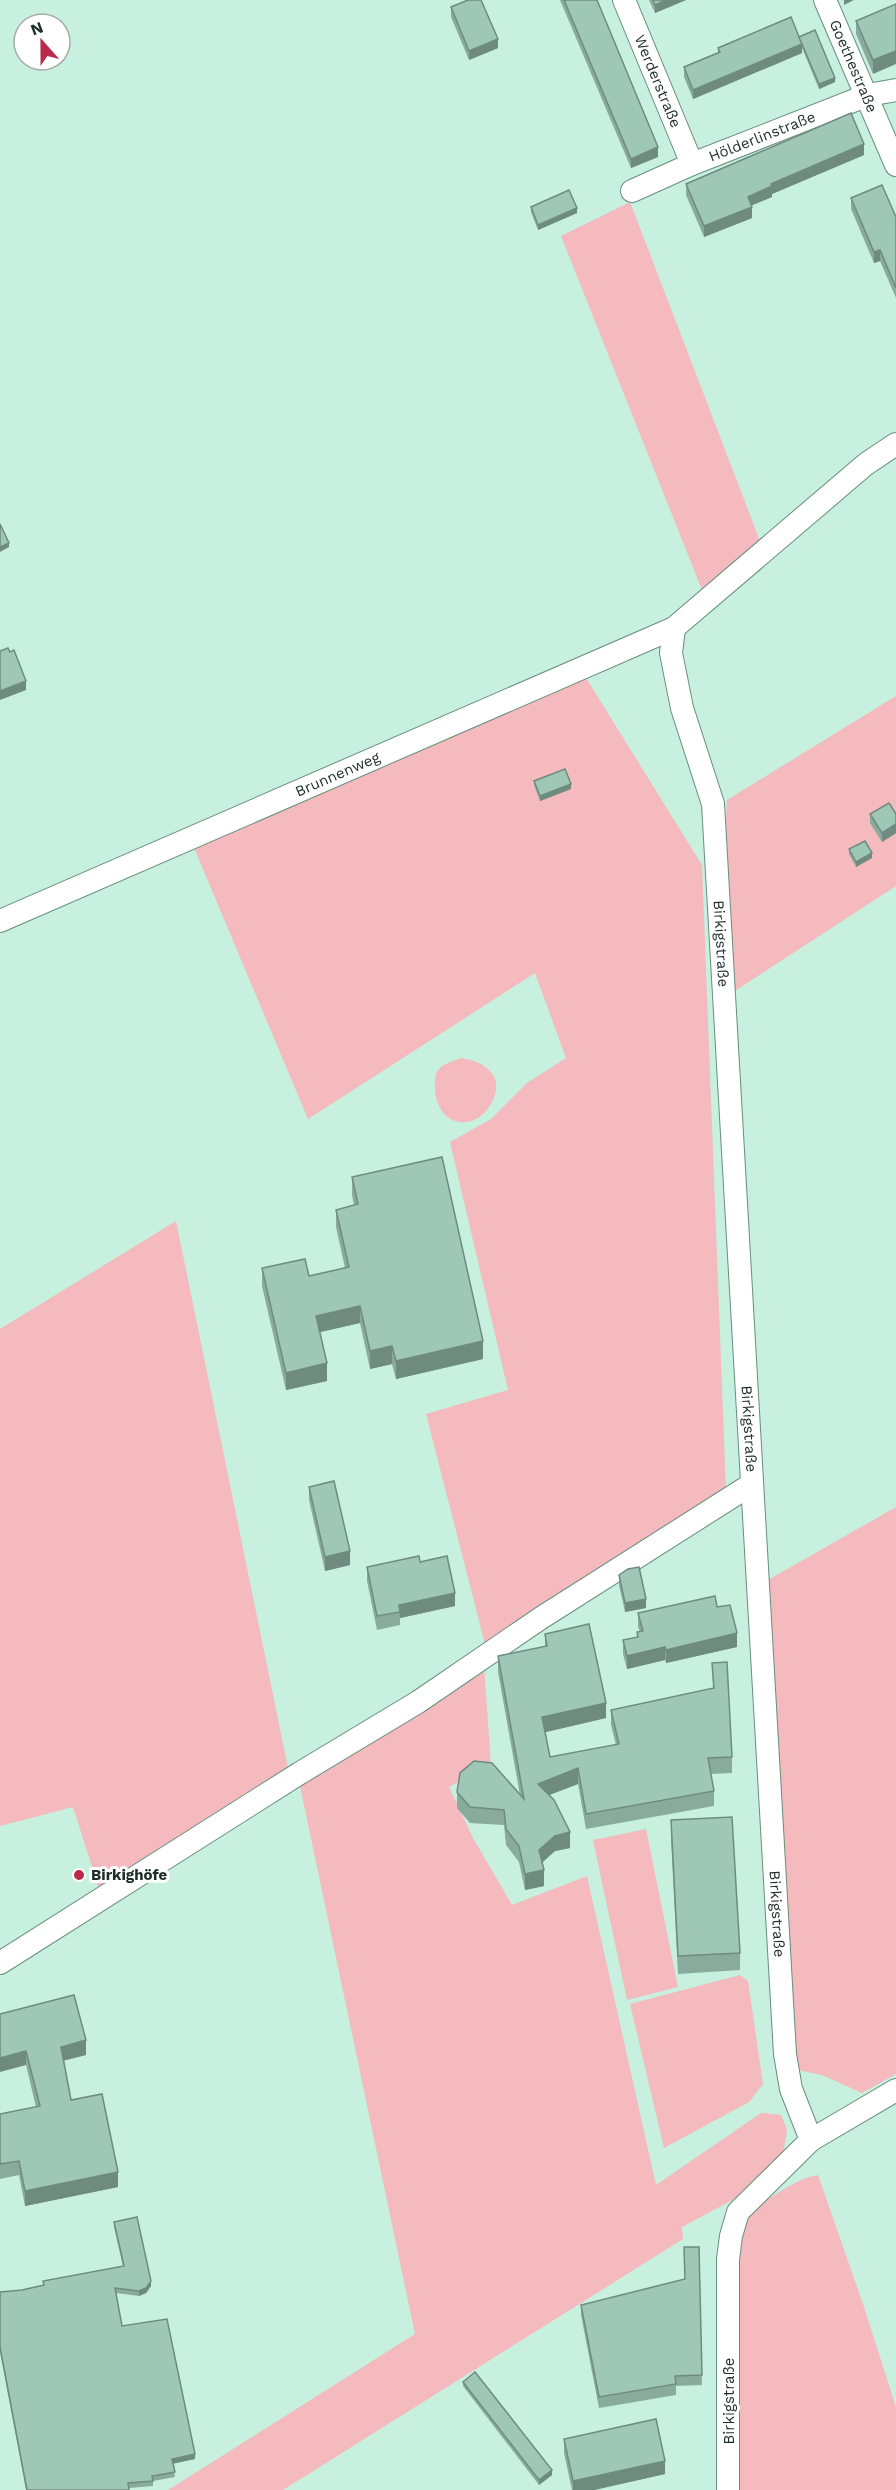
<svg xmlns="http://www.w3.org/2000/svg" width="896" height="2490" viewBox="0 0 896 2490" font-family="'Work Sans',sans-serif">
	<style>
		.green { fill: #f4babd }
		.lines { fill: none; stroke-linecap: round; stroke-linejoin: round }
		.minor-casing { stroke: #688e7e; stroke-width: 24 }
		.minor { stroke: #fff; stroke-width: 22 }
		.wall { fill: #89ab9d }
		.shaded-wall { fill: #6f8b7f }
		.building { fill: #9fc7b6; stroke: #6f8b7f; stroke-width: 1.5 }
		.poi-dot { fill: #bb2a48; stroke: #fff; stroke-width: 2 }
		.labels { text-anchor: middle; stroke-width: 6; stroke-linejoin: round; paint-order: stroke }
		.street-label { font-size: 15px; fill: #1e2e28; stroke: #fff }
		.poi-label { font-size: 15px; font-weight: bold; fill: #1e2e28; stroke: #fff; text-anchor: start }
	</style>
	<rect width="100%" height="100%" fill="#c7f0de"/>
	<g class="green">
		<path d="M630,202l130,339 -58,49 -141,-354z"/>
		<path d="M583,673l119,192 24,627 -240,156 -60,-234 82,-24 -58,-248 41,-23 36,-36 39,-25 -31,-85 -227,146 -116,-276z"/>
		<path d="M896,696v190l-166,108 -6,-143 3,-51z"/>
		<path d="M461,1058c23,3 45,18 31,44 -16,31 -54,26 -57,-12 0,-5 -1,-13 2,-18 4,-8 16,-11 24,-14z"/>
		<path d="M176,1221l112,547 -189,121 -26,-82 -73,19v-497z"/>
		<path d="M896,1507v567l-34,19 -40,-18 -29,-6 -25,-489z"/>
		<path d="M484,1666l7,99 -42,22 24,51 39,67 75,-29 69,309 105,-72 20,2 6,15 -4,24 -43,42 -58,31 1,12 -400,251h-115l247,-156 -115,-548z"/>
		<path d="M646,1829l32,158 -51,13 -34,-160z"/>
		<path d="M740,1975l8,6 15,103 -14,18 -85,46 -34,-144z"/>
		<path d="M818,2175l45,129 33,103v83h-159l1,-243c4,-10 7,-22 12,-31 11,-15 50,-39 68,-41z"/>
	</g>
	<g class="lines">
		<defs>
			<g id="minor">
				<path id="s1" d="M624,0l68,164"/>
				<path id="s2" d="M825,0l71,165"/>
				<path id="s3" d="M632,191l60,-27 176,-69 28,-5"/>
				<path id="s4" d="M674,628l-3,25 11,55 31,96 72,1250 6,35 20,51 -73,72 -7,24 -3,23v231"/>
				<path id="s5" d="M0,921l674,-293 192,-164 30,-20"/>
				<path d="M0,1963l300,-190 118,-71 123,-84 211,-134"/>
				<path d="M811,2140l85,-50"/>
			</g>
		</defs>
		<use href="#minor" class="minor-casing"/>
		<use href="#minor" class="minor"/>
	</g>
	<g class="wall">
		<path d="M560,0h37l61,157 -27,11z"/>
		<path d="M649,0h37l-31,13z"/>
		<path d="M896,4l-23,70 -17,-40v-13z"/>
		<path d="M451,7l47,41 -29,12 -18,-43z"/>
		<path d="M799,38l36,44 -16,7 -17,-41v5l-109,46 -9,-22v-10l34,-14v-5z"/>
		<path d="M864,155l-92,39v3l-20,8v13l-48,19 -18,-42v-11z"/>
		<path d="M851,198l45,19v81l-16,-37 -6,2 -23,-54z"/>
		<path d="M531,207l46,6 -39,17 -7,-18z"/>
		<path d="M534,781l37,8 -31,12 -6,-16z"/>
		<path d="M870,814h26v19l-14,9 -12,-19z"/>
		<path d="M849,849l23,9 -16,9 -7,-13z"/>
		<path d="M352,1177l131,182 -87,20 -4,-15 -22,5 -10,-46 -40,9 7,49 -41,9 -24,-104v-18l47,8 36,-8 -9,-41v-17l18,-5 -2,-10z"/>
		<path d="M309,1487l41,78 -25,6 -16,-71z"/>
		<path d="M420,1562l35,44 -55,12v7l-23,5 -10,-49v-14z"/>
		<path d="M619,1575l27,33 -21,4 -6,-27z"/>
		<path d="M717,1607l20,40 -71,16 -1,-3 -38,9 -4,-15v-14l14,-2v-6h3l-2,-5v-14z"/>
		<path d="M545,1634l61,84 -61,14 5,25 66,-12 -5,-20v-15l102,-22 -1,-25 20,94v16l-21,1 3,17v15l-128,23 -8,-45 -28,11 20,53 -15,3 -13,12 2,23 -19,4 -6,-28 -13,-17 -2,-20 -34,-2 -13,-15v-16l63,3 -22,-123v-16l47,-9z"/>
		<path d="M671,1820l69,133v17l-62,4 -7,-136z"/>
		<path d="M0,2014l86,41 -23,6 8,39 47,87 -93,19 -6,-31 -19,4v-65l36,-7 -10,-42z"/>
		<path d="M114,2222l37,64 -5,7 -7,3 -23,-3 6,33 73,133 -22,4 2,14 -22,4v5l-24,2v2h-103l-26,-138v-60l22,-2 21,-5v-4l80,-15 -9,-39z"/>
		<path d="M699,2247l3,138 -26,1v9l-77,13 -18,-93v-10l103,-26z"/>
		<path d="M463,2382l89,93 -13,10 -76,-99z"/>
		<path d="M564,2439l101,35 -71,16h-22l-8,-37z"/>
	</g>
	<g class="shaded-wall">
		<path d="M666,0h20l-31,13v-8z"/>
		<path d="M844,0h10l-10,5z"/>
		<path d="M498,39v9l-29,12v-9z"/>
		<path d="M802,44v9l-109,46v-9z"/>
		<path d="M896,51v13l-23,10v-14z"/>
		<path d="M835,78v4l-16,7v-5z"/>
		<path d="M864,144v11l-92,39v3l-24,10v-10l23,-13z"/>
		<path d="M658,147v10l-27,11v-9z"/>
		<path d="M752,207v11l-48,19v-11z"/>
		<path d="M577,208v5l-39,17v-5z"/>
		<path d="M880,250v11l-6,2v-11z"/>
		<path d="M9,543v4l-9,5v-5z"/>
		<path d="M26,681v9l-26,10v-9z"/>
		<path d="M571,784v5l-31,12v-5z"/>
		<path d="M896,824v9l-14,9v-9z"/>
		<path d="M872,853v5l-16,9v-5z"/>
		<path d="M360,1306v17l-44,10v-17z"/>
		<path d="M483,1341v18l-87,20v-18z"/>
		<path d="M392,1346v18l-22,5v-18z"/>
		<path d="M327,1363v18l-41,9v-17z"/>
		<path d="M350,1551v14l-25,6v-14z"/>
		<path d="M455,1593v13l-55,12 -1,-13z"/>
		<path d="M646,1599v9l-21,4v-9z"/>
		<path d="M737,1633v14l-71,16v-13z"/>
		<path d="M665,1647v13l-38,9v-13z"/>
		<path d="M606,1703v15l-64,15v-16z"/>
		<path d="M578,1768v16l-40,15v-15z"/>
		<path d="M570,1832v16l-15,3 -16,14v-15l16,-14z"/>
		<path d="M544,1870v16l-19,4v-16z"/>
		<path d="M86,2040v15l-25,6v-14z"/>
		<path d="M26,2051v14l-26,7v-14z"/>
		<path d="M118,2172v15l-93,19v-15z"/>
		<path d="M151,2281v5l-5,7 -7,3v-5z"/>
		<path d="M195,2454v5l-23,5v-5z"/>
		<path d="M665,2461v13l-71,16h-21v-9z"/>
		<path d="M552,2470v5l-13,10v-5z"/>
	</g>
	<g class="building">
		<path d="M468,0h13l17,39 -29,12 -18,-44z"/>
		<path d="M564,0h33l61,147 -27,12z"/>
		<path d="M653,0h13l-11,5z"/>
		<path d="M896,4v47l-23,9 -17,-39z"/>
		<path d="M791,17l11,27 -109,46 -9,-23 36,-15 -2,-4z"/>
		<path d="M815,30l20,48 -16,6 -20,-47z"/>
		<path d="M851,113l13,31 -93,40 1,2 -24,11 4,10 -48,19 -18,-42z"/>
		<path d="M882,185l14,32v71l-16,-38 -6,2 -23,-54z"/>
		<path d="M569,190l8,18 -39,17 -7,-18z"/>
		<path d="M0,524l9,19 -9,4z"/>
		<path d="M8,648l2,4 4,-2 12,31 -26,10v-40z"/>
		<path d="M565,769l6,15 -31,12 -6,-15z"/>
		<path d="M889,803l7,11v10l-14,9 -12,-19z"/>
		<path d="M865,841l7,12 -16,9 -7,-13z"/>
		<path d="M442,1157l41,184 -87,20 -4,-15 -22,5 -10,-45 -44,10 11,47 -41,10 -24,-105 43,-9 4,17 40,-9 -13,-57 22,-6 -6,-27z"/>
		<path d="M334,1481l16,70 -25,6 -16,-70z"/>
		<path d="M419,1556l1,6 27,-6 8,37 -56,12 1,7 -23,4 -10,-49z"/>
		<path d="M639,1567l7,32 -21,4 -6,-28 9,-6z"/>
		<path d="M715,1596l2,11 13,-2 7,28 -71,17 -1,-3 -38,9 -4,-16 15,-3 -1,-5 6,-1 -5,-18z"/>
		<path d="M589,1624l17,79 -64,14 8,40 69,-13 -8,-34 103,-22 -2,-25 15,-1 5,95 -24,1 6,33 -128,23 -8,-46 -40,16 16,16 16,32 -15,4 -16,14 5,20 -19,4 -6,-28 -13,-17 -2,-19 -34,-3 -13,-15 3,-19 14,-12 18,2 32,36 -26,-143 49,-10 -2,-12z"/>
		<path d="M732,1817l8,136 -62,3 -7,-136z"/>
		<path d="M74,1995l12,45 -25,7 10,53 31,-6 16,78 -93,19 -6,-30 -19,3v-50l40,-8 -14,-55 -26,7v-44z"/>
		<path d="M137,2217l14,64 -5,7 -7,3 -24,-3 7,38 45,-7 28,135 -23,5 3,13 -23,4 1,5 -25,2 1,7h-102l-27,-143v-55l22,-2 22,-5 -1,-4 81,-15 -10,-44z"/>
		<path d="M684,2247h15l3,128 -27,1 1,8 -77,13 -18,-92 104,-26z"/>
		<path d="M475,2372l77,98 -13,10 -76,-98z"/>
		<path d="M656,2419l9,42 -92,20 -9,-42z"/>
	</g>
	<circle class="poi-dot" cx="79" cy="1875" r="6"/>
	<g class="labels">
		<g class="street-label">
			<text dy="5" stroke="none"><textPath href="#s2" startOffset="72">Goethestraße</textPath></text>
			<text dy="5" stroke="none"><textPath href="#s1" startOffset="88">Werderstraße</textPath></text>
			<text dy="5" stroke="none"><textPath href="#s3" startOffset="141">Hölderlinstraße</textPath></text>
			<text dy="5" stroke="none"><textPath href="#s5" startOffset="368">Brunnenweg</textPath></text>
			<text dy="5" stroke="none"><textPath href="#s4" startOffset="322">Birkigstraße</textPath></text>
			<text dy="5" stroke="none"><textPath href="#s4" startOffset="808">Birkigstraße</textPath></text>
			<text dy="5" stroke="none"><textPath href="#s4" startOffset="1294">Birkigstraße</textPath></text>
			<text transform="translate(729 2401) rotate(-90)" y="5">Birkigstraße</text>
		</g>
		<g class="poi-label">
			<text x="91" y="1880">Birkighöfe</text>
		</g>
	</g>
	<g transform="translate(42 42) rotate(339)"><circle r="28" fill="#ffffff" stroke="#a5aba9" stroke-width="1.5"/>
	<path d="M0-4.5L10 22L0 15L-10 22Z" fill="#bb2a48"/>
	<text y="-9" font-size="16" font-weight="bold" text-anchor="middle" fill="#1e2e28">N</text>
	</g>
</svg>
